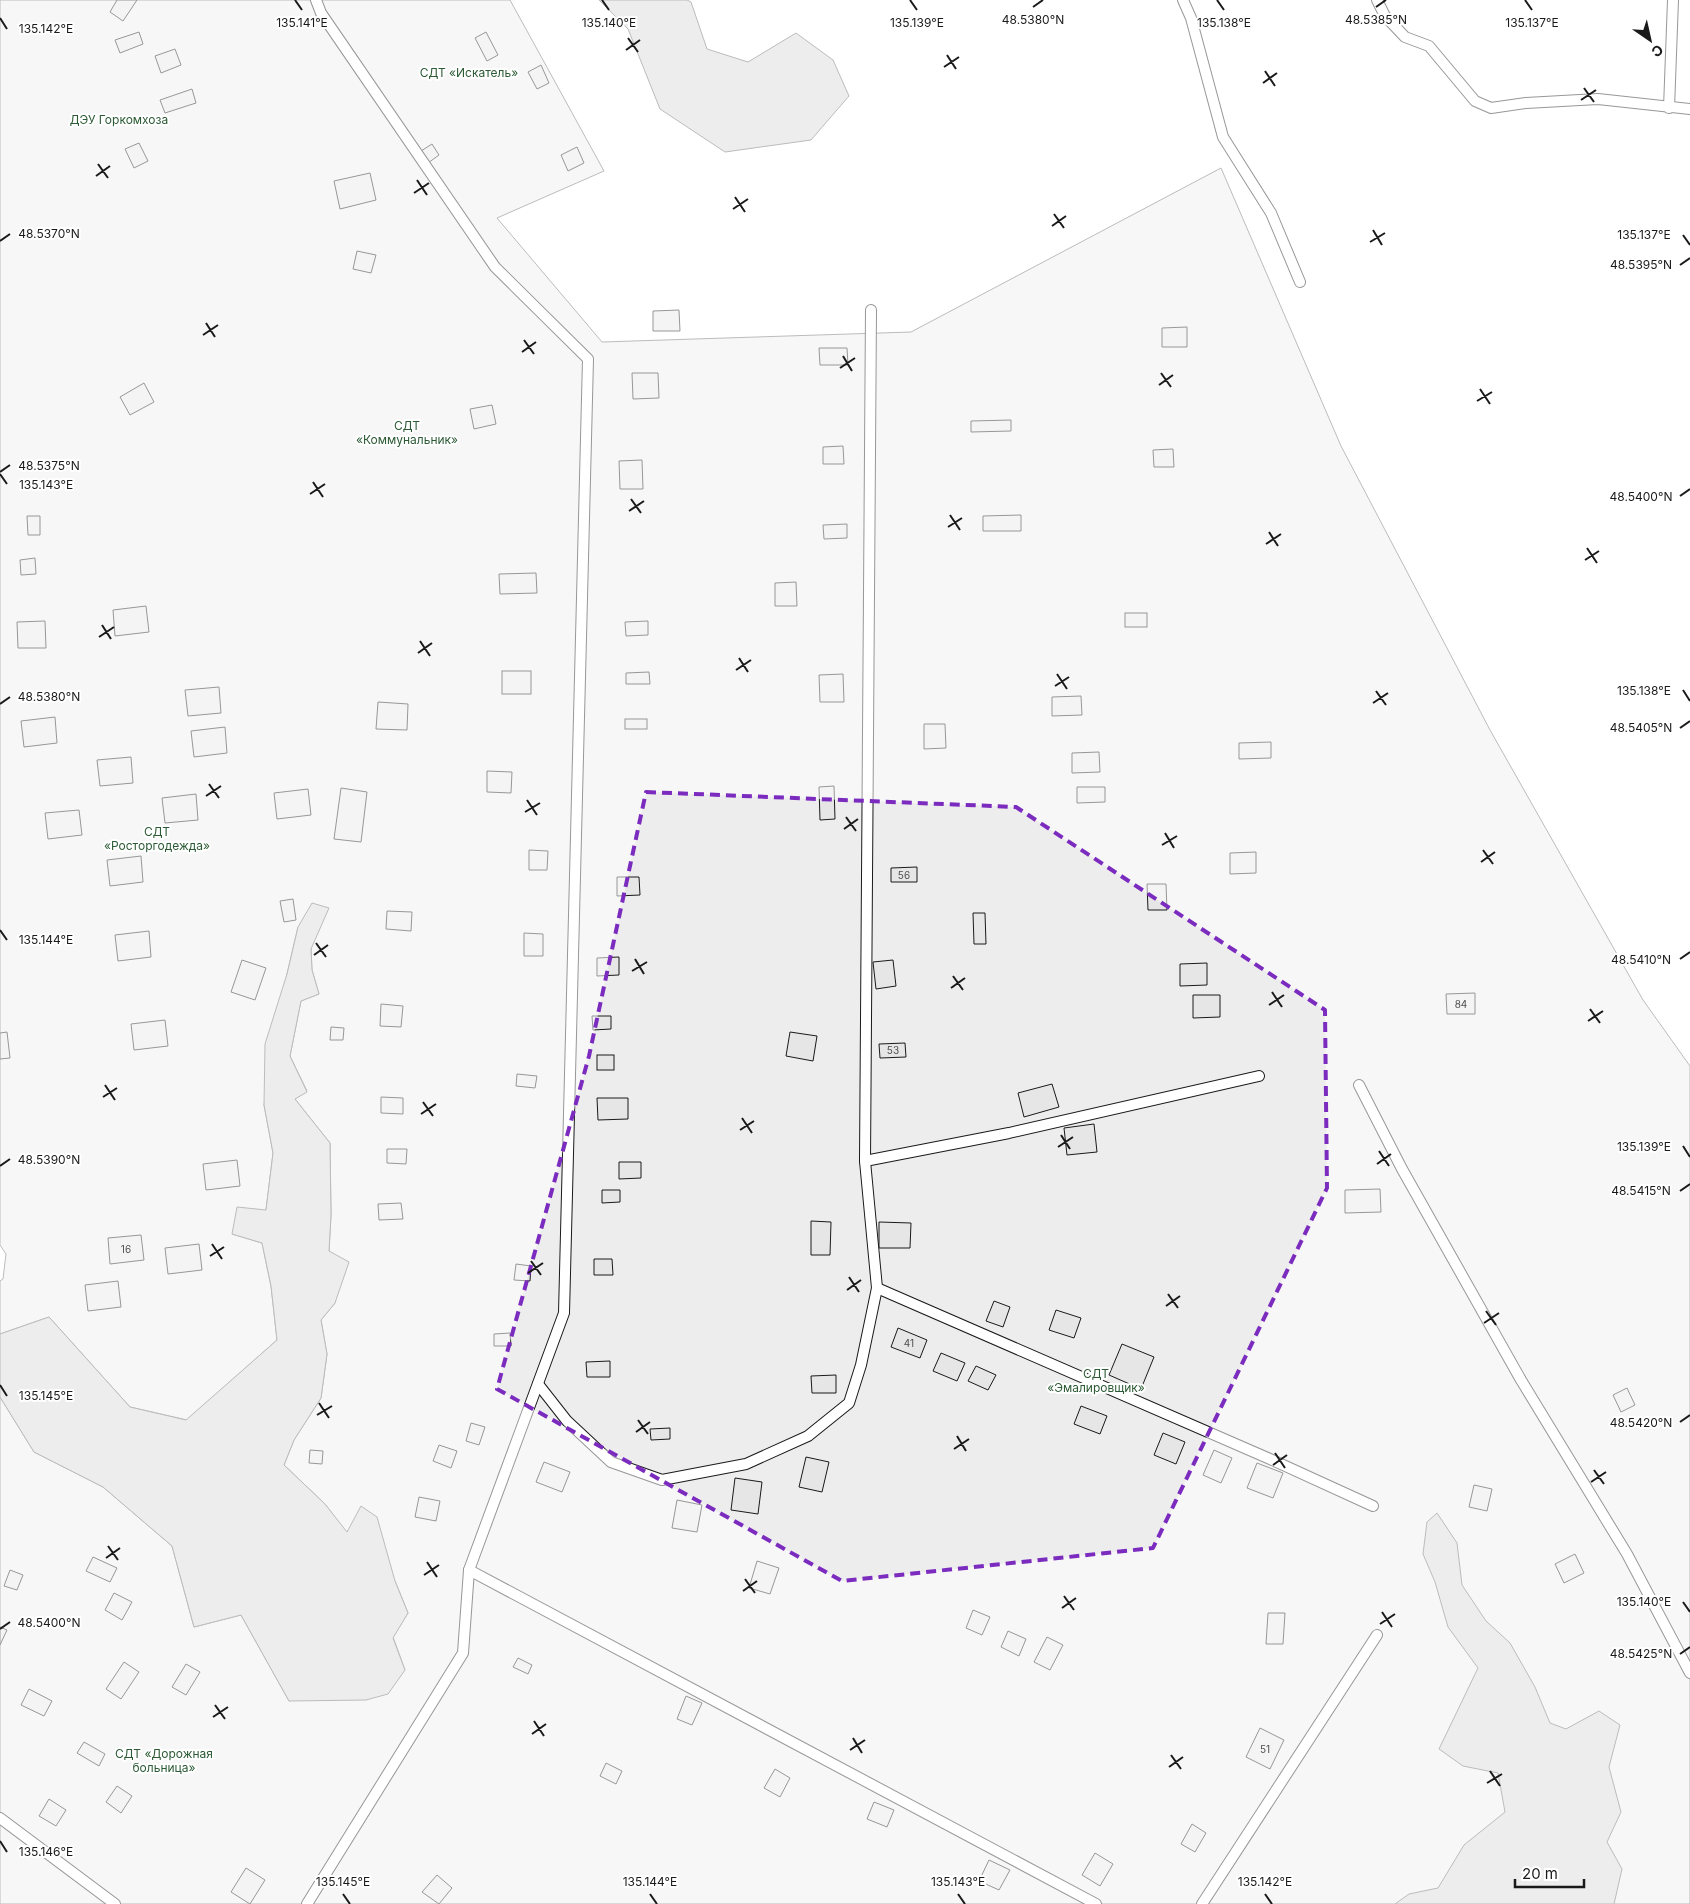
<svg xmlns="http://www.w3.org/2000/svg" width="1690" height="1904" viewBox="0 0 1690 1904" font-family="Inter,sans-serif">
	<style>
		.built { fill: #ededed; stroke: #6a6a6a }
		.water { fill: #d7d7d7; stroke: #6a6a6a }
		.building { fill: #e6e6e6; stroke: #1a1a1a }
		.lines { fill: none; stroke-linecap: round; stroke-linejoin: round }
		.service-casing { stroke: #1a1a1a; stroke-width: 12 }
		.service { stroke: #fff; stroke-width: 10 }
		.marked { fill: none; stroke: #7b2cbf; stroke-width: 4; stroke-dasharray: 10 6; stroke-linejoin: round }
		.ticks { fill: none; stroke: #1a1a1a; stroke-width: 2 }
		.labels { text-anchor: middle; stroke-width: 4; stroke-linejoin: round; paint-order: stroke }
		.number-label { font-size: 10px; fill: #4d4d4d }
		.park-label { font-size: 12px; fill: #2b5a34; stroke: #fff }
		.ticks-label { font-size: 12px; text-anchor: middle; fill: #1a1a1a; stroke: #fff; stroke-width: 4; stroke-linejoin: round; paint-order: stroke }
	</style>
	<rect width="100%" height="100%" fill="#fff"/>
	<path class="built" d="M0,0h510l94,171 -107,47 105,124 309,-10 310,-164 120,278 149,284 153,270 47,66v838h-1690v-507l34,55 69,35 69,59 22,81 47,-12 48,86 116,-31 -12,-33 15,-24 -13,-32 -48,-48 -22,-29 -41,-39 10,-25 27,-42 6,-44 -6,-34 14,-17 -6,-52 2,-36 -1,-72 -35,-44 12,-8 -17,-35 11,-55 18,-7 -7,-24 -1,-22 -13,-21 -11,47 -23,131 9,48 -7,57 -34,24 30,9 9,43 6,54 -90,80 -57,-13 -81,-90 -49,17v-53l3,-2 3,-25 -6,-9z"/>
	<g class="water">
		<path d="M599,0h88l4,2 16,47 41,13 48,-29 37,27 16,36 -38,44 -86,12 -65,-43 -32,-80z"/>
		<path d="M312,903l17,5 -18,41 1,21 7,24 -18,7 -11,55 17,36 -12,7 35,44 1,72 -2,36 20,11 -14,41 -14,17 6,34 -6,44 -27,42 -10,25 41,39 22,28 14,-26 16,11 18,64 13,32 -15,25 12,32 -17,24 -22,6 -77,1 -48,-86 -47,12 -22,-81 -69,-59 -69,-35 -34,-55v-63l49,-17 81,90 56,13 91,-80 -6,-54 -9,-43 -30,-9 5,-27 29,3 7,-57 -9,-48 1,-61 22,-70 11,-47z"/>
		<path d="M1437,1513l20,30 5,42 24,36 24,22 25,44 15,36 16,6 33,-18 21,14 -11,42 12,45 -14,30 15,27 -8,35h-219l14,-10 29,-6 26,-43 41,-33 -7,-39 -35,-7 -24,-17 39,-81 -30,-41 -13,-45 -12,-28 4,-32z"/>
	</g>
	<g class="building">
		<path d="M117,0h20l-14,21 -13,-9z"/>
		<path d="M139,32l4,12 -23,9 -5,-13z"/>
		<path d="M486,32l12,23 -11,6 -12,-23z"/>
		<path d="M175,49l6,16 -20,8 -6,-17z"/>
		<path d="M541,65l8,18 -12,6 -9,-17z"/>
		<path d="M192,89l4,14 -31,10 -5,-13z"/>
		<path d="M139,143l9,18 -14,7 -9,-19z"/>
		<path d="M432,144l7,11 -11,8 -7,-12z"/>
		<path d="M577,147l7,16 -16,8 -7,-16z"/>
		<path d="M370,173l6,27 -36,9 -6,-28z"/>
		<path d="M357,251l19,4 -5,18 -18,-4z"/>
		<path d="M679,310l1,21h-27v-20z"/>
		<path d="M1187,327v20h-25v-19z"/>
		<path d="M819,348h28l1,17h-28z"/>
		<path d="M632,373h26l1,25 -26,1z"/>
		<path d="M144,383l10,19 -24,13 -10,-18z"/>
		<path d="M492,405l4,19 -22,5 -4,-20z"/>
		<path d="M1011,420v11l-40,1v-11z"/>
		<path d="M843,446l1,18h-21v-17z"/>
		<path d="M1173,449l1,18h-20l-1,-17z"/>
		<path d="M642,460l1,29h-23l-1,-28z"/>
		<path d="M1021,515v16h-38v-15z"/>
		<path d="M27,516h13v19h-12z"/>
		<path d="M847,524v14l-23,1 -1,-14z"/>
		<path d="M35,558l1,16 -15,1 -1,-15z"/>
		<path d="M536,573l1,20 -37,1 -1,-20z"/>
		<path d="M796,582l1,24h-22v-23z"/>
		<path d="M146,606l3,26 -34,4 -2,-26z"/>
		<rect x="1125" y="613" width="22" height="14"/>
		<path d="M45,621l1,27h-28l-1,-26z"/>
		<path d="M648,621v14l-22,1 -1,-14z"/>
		<rect x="502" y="671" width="29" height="23"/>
		<path d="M649,672l1,12h-24v-11z"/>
		<path d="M843,674l1,28h-24l-1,-27z"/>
		<path d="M219,687l2,26 -33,3 -3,-26z"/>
		<path d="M1081,696l1,19 -30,1v-19z"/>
		<path d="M378,702l30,2 -1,26 -31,-1z"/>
		<path d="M55,717l2,26 -33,4 -3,-26z"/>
		<rect x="625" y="719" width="22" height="10"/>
		<path d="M924,724h21l1,24 -22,1z"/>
		<path d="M225,727l2,26 -33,4 -3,-26z"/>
		<path d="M1271,742v16l-32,1v-16z"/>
		<path d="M1099,752l1,20 -28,1v-20z"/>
		<path d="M131,757l2,26 -33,3 -3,-26z"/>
		<path d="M487,771l25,1 -1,21 -24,-1z"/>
		<path d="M834,786l1,33 -15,1 -1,-33z"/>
		<path d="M1077,787h28v15l-28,1z"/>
		<path d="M341,788l26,4 -6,50 -27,-3z"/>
		<path d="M308,789l3,26 -34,4 -3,-26z"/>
		<path d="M196,794l2,26 -33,3 -3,-25z"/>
		<path d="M79,810l3,25 -34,4 -3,-26z"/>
		<path d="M529,850l19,1 -1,19h-18z"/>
		<path d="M1256,852v21l-26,1v-21z"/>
		<path d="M141,856l2,26 -33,4 -3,-26z"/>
		<path d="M917,867v15h-26v-14z"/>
		<path d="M617,877h22l1,18 -23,1z"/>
		<path d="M1147,884h19l1,26h-19z"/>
		<path d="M293,899l3,21 -12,2 -4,-21z"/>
		<path d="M387,911l25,1 -1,19 -25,-2z"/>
		<path d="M973,913h12l1,31h-12z"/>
		<path d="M149,931l2,26 -33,4 -3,-26z"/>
		<path d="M524,933l19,1v22h-19z"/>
		<path d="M619,957v18l-22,1v-18z"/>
		<path d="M242,960l24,8 -11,32 -24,-8z"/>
		<path d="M893,960l3,26 -20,3 -3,-27z"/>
		<path d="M1207,963v22l-27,1v-22z"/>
		<path d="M1475,993v21h-28l-1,-20z"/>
		<path d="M1193,995h27v22l-27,1z"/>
		<path d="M381,1004l22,2 -2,21 -21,-1z"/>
		<path d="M592,1016h19v13l-18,1z"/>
		<path d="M165,1020l3,26 -34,4 -3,-26z"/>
		<path d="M331,1027l13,1 -1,12h-13z"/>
		<path d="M7,1032l3,26 -10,1v-26z"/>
		<path d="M790,1032l27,4 -4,25 -27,-5z"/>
		<path d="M905,1043l1,14 -26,1 -1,-14z"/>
		<rect x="597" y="1055" width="17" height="15"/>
		<path d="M517,1074l20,2 -2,12 -19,-2z"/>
		<path d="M1052,1084l7,23 -35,10 -6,-24z"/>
		<path d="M381,1097l22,1v16l-22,-1z"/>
		<path d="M597,1098h31v21l-30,1z"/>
		<path d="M1094,1124l3,28 -30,3 -3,-27z"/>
		<path d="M387,1149h20l-1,15 -19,-1z"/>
		<path d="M237,1160l3,26 -34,4 -3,-26z"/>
		<path d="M619,1162h22v16l-22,1z"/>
		<path d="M1380,1189l1,23 -36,1v-23z"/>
		<path d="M602,1190h18v12l-18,1z"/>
		<path d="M401,1203l2,16 -24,1 -1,-16z"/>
		<path d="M811,1221l20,1 -1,33h-19z"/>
		<path d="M879,1222l32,1 -1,25h-31z"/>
		<path d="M141,1235l3,25 -34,4 -2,-26z"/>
		<path d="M199,1244l3,26 -34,4 -3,-26z"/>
		<path d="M594,1259h18l1,16h-19z"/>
		<path d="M516,1264l15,2 -1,15 -16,-1z"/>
		<path d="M118,1281l3,26 -33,4 -3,-26z"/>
		<path d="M994,1301l16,6 -7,20 -17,-6z"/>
		<path d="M1056,1310l25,8 -7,20 -25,-8z"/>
		<path d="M898,1328l29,12 -7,18 -29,-11z"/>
		<path d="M510,1333l1,13h-17v-12z"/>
		<path d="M1122,1344l32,13 -13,32 -32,-14z"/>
		<path d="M941,1353l24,10 -8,18 -24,-10z"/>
		<path d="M610,1361v16h-23l-1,-15z"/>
		<path d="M976,1366l20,9 -8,15 -20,-9z"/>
		<path d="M836,1375v18h-24l-1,-17z"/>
		<path d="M1627,1388l8,17 -14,7 -8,-17z"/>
		<path d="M1081,1406l26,10 -7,18 -26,-10z"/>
		<path d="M471,1423l14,4 -6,18 -13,-4z"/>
		<path d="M670,1428v11l-19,1 -1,-11z"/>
		<path d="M1163,1433l22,9 -9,22 -22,-9z"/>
		<path d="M439,1445l18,6 -6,17 -18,-7z"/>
		<path d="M310,1450l13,1 -1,13 -13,-1z"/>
		<path d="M1214,1450l18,8 -11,25 -18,-8z"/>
		<path d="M806,1457l23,5 -7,30 -23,-5z"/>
		<path d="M544,1462l26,10 -8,20 -26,-10z"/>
		<path d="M1257,1463l26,10 -10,25 -26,-10z"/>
		<path d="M735,1478l27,4 -4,32 -27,-4z"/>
		<path d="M1474,1485l18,4 -5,22 -18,-4z"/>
		<path d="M419,1497l21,4 -4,20 -21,-4z"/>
		<path d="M677,1500l25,5 -5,27 -25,-4z"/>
		<path d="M1575,1554l9,19 -20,10 -9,-19z"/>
		<path d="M93,1557l24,11 -7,14 -24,-11z"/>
		<path d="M757,1561l22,7 -9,26 -21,-6z"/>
		<path d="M10,1570l13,5 -6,15 -13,-4z"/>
		<path d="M114,1593l18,9 -10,18 -17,-10z"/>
		<path d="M973,1610l17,7 -8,18 -16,-7z"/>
		<path d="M1268,1613h17l-2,31h-17z"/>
		<path d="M0,1627l7,3 -7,15z"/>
		<path d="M1008,1631l18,8 -7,17 -18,-9z"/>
		<path d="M1047,1637l16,8 -13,25 -16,-8z"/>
		<path d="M518,1658l14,7 -4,9 -15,-7z"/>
		<path d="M124,1662l15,10 -18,27 -15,-10z"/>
		<path d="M186,1664l14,8 -14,23 -14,-8z"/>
		<path d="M29,1689l23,12 -8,15 -23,-11z"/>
		<path d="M686,1696l16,7 -10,22 -15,-6z"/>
		<path d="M1260,1728l24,12 -14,29 -24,-12z"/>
		<path d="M84,1742l21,12 -6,12 -22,-13z"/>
		<path d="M606,1763l16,8 -6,13 -16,-8z"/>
		<path d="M775,1769l15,9 -10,19 -16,-9z"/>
		<path d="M117,1786l15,10 -11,17 -15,-11z"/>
		<path d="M49,1799l17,11 -10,16 -17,-10z"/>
		<path d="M874,1802l20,8 -7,17 -20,-8z"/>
		<path d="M1192,1824l14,9 -11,19 -14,-8z"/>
		<path d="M1095,1853l18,11 -13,22 -18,-11z"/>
		<path d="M989,1860l21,10 -11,20 -20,-9z"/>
		<path d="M246,1868l19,12 -15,24 -19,-12z"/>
		<path d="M437,1875l15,13 -13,16 -17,-12z"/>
	</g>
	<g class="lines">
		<defs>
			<g id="service">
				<path d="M1183,0l8,18 32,119 48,76 29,69"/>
				<path d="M1377,0l8,16 20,21 24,9 46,55 16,7 35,-5 72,-4 92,10"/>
				<path d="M1669,108l4,-108"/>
				<path d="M1359,1085l43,84 119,211 106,174 63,119"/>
				<path d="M865,1161l144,-28 250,-57"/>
				<path d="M877,1288l393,171 103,47"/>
				<path d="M538,1384l29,37 44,41 51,18 84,-16 62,-28 41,-33 12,-38 16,-77 -12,-127 6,-851"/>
				<path d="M469,1570l627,334"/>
				<path d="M0,1818l115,86"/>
				<path d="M307,1904l156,-251 6,-83 95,-257 24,-954 -93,-92 -174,-254 -5,-13"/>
				<path d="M1202,1904l175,-269"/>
			</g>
		</defs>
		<use href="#service" class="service-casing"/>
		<use href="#service" class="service"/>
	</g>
	<path d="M0 0H1690V1904H0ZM646,792l370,15 309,203 2,178 -174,360 -311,33 -345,-192 92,-333z" fill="#fff" fill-opacity=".55" fill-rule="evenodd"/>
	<path class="marked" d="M646,792l370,15 309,203 2,178 -174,360 -311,33 -345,-192 92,-333z"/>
	<path class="ticks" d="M295,0l7,10M602,0l7,10M910,0l7,10M1217,0l7,10M1525,0l7,10M1033,7l10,-7M1376,7l10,-7M0,18l7,11M628,38l10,14M626,50l14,-10M947,55l9,14M944,67l15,-10M1265,71l10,15M1263,83l14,-10M1584,88l10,14M1581,100l15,-10M98,164l10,14M96,176l14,-10M417,180l10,15M414,193l15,-10M735,197l10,15M733,209l15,-10M1054,214l10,14M1052,226l14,-10M1373,230l9,15M1683,235l7,10M0,241l10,-7M1370,242l15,-9M1680,265l10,-7M206,323l9,14M203,335l15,-10M524,340l10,14M522,352l14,-10M843,356l9,15M840,368l15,-10M1161,373l10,14M1159,385l14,-10M1480,389l10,15M1477,401l15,-9M0,472l10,-7M0,474l7,10M313,482l10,15M310,494l15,-10M1680,496l10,-7M631,499l10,14M629,511l15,-10M950,515l10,15M948,527l14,-9M1269,532l9,14M1266,544l15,-10M1587,548l10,15M1585,560l14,-9M102,625l9,14M99,637l15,-10M420,641l10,15M418,653l14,-10M739,658l9,14M736,670l15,-10M1057,674l10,15M1055,686l14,-9M1683,690l7,11M1376,691l10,14M1373,703l15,-10M0,704l10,-7M1680,728l10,-7M209,784l10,14M206,796l15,-10M527,800l10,15M525,812l15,-9M846,817l10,14M844,829l14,-10M1165,833l9,15M1162,845l15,-9M1483,850l10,14M1481,862l14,-10M0,930l7,10M316,943l10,14M314,955l14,-10M635,959l9,15M1680,959l10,-7M632,971l15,-9M953,976l10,14M951,988l14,-10M1272,992l10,15M1269,1005l15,-10M1590,1009l10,14M1588,1021l15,-10M105,1085l10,15M103,1097l14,-9M423,1102l10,14M421,1114l15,-10M742,1118l10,15M740,1130l14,-9M1061,1135l9,14M1683,1146l7,11M1058,1147l15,-10M1379,1151l10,15M1377,1164l14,-10M0,1166l10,-7M1680,1191l10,-7M212,1244l10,15M210,1256l14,-9M531,1261l10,14M528,1273l15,-10M849,1277l10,15M847,1290l14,-10M1168,1294l10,14M1166,1306l14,-10M1486,1311l10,14M1484,1323l15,-10M0,1385l7,11M319,1403l10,15M317,1415l15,-9M638,1420l10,14M1680,1422l10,-7M636,1432l14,-10M957,1436l9,15M954,1449l15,-10M1275,1453l10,15M1273,1465l14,-10M1594,1470l10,14M1591,1482l15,-10M108,1546l10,14M106,1558l14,-10M427,1562l10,15M424,1575l15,-10M745,1579l10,14M743,1591l14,-10M1064,1596l10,14M1683,1602l7,10M1062,1608l14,-10M1382,1612l10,15M1380,1624l15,-10M0,1629l10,-7M1680,1654l10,-7M215,1705l10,14M213,1717l15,-10M534,1721l10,15M532,1734l14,-10M853,1738l9,15M850,1750l15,-10M1171,1755l10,14M1169,1767l14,-10M1490,1771l10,15M1487,1783l15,-9M0,1841l7,11M343,1894l7,10M650,1894l7,10M958,1894l7,10M1265,1894l7,10"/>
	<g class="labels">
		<g class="number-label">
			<text x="904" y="879">56</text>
			<text x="1461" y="1008">84</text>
			<text x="893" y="1054">53</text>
			<text x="126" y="1253">16</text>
			<text x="909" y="1347">41</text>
			<text x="1265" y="1753">51</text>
		</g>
		<g class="park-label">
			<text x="469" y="77">СДТ «Искатель»</text>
			<text x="119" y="124">ДЭУ Горкомхоза</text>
			<text x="407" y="430">СДТ<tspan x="407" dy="14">«Коммунальник»</tspan></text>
			<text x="157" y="836">СДТ<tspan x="157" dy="14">«Росторгодежда»</tspan></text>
			<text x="1096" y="1378">СДТ<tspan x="1096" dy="14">«Эмалировщик»</tspan></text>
			<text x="164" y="1758">СДТ «Дорожная<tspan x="164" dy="14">больница»</tspan></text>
		</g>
	</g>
	<g class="ticks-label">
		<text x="1033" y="24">48.5380°N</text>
		<text x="1376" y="24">48.5385°N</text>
		<text x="302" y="27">135.141°E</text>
		<text x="609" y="27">135.140°E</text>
		<text x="1532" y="27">135.137°E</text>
		<text x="917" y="27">135.139°E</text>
		<text x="1224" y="27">135.138°E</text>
		<text x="46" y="33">135.142°E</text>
		<text x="49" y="238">48.5370°N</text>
		<text x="1644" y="239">135.137°E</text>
		<text x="1641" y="269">48.5395°N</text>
		<text x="49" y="470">48.5375°N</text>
		<text x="46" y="489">135.143°E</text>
		<text x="1641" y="501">48.5400°N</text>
		<text x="1644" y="695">135.138°E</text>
		<text x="49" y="701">48.5380°N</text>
		<text x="1641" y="732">48.5405°N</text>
		<text x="46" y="944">135.144°E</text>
		<text x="1641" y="964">48.5410°N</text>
		<text x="1644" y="1151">135.139°E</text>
		<text x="49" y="1164">48.5390°N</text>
		<text x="1641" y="1195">48.5415°N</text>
		<text x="46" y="1400">135.145°E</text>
		<text x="1641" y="1427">48.5420°N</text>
		<text x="1644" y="1606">135.140°E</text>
		<text x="49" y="1627">48.5400°N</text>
		<text x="1641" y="1658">48.5425°N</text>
		<text x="46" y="1856">135.146°E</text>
		<text x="343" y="1886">135.145°E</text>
		<text x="650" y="1886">135.144°E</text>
		<text x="958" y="1886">135.143°E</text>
		<text x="1265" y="1886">135.142°E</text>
	</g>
	<g transform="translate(1650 40) rotate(146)" stroke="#ffffff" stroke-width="4" paint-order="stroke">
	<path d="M0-4L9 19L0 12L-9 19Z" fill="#1a1a1a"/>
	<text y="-8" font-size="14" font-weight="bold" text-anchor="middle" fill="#1a1a1a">С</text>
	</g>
	<path d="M1515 1879v8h69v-8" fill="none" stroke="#1a1a1a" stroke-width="2.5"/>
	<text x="1522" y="1879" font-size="15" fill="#1a1a1a" stroke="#ffffff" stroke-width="4" paint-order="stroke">20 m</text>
</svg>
